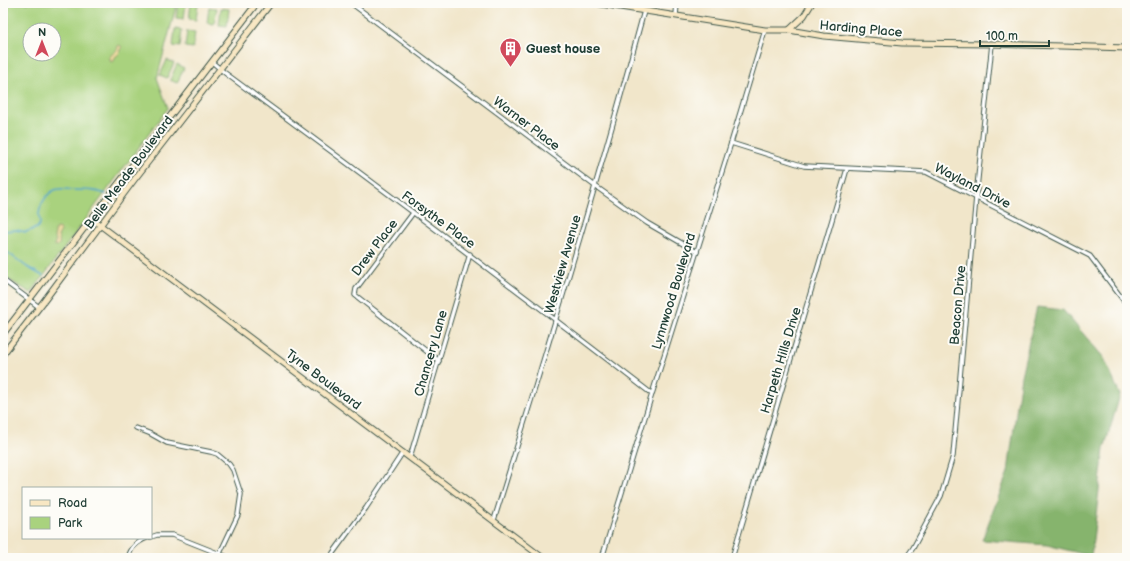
<svg xmlns="http://www.w3.org/2000/svg" width="1130" height="561" viewBox="0 0 1130 561" font-family="'Balsamiq Sans',sans-serif">
	<style>
		.green { fill: #a9d27e; stroke: #648859; fill-rule: evenodd }
		.forest { fill: #86b46d; stroke: #527850 }
		.sand { fill: #eeda9e; stroke: #868c69 }
		.lines { fill: none; stroke-linecap: round; stroke-linejoin: round }
		.stream { stroke: #53a6ce; stroke-width: 1.5 }
		.street-casing { stroke: #3e564a; stroke-width: 5.5 }
		.secondary-casing { stroke: #3e564a; stroke-width: 7 }
		.street { stroke: #fff; stroke-width: 3.5 }
		.secondary { stroke: #f8e7c3; stroke-width: 5 }
		.labels { text-anchor: middle; stroke-width: 4; stroke-linejoin: round; paint-order: stroke }
		.street-label { font-size: 13px; fill: #1f3d34; stroke: #fdfcf7 }
		.poi-label { font-size: 13px; font-weight: bold; fill: #1f3d34; stroke: #fdfcf7; text-anchor: start }
	</style>
	<rect width="100%" height="100%" fill="#fdfcf7"/>
	<filter id="ink" filterUnits="userSpaceOnUse"><feTurbulence type="fractalNoise" baseFrequency=".025" numOctaves="2"/><feDisplacementMap in="SourceGraphic" scale="8" xChannelSelector="R" yChannelSelector="G"/><feConvolveMatrix kernelMatrix="1 2 1 2 8 2 1 2 1" color-interpolation-filters="sRGB"/></filter>
	<filter id="wash" filterUnits="userSpaceOnUse"><feTurbulence type="fractalNoise" baseFrequency=".012" numOctaves="4" result="noise"/><feDisplacementMap in="SourceGraphic" scale="16" xChannelSelector="R" yChannelSelector="G"/><feGaussianBlur stdDeviation="0.9" result="paint"/><feColorMatrix in="noise" values="0 0 0 0 0 0 0 0 0 0 0 0 0 0 0 0 0 1.4 0 .05"/><feComposite in="paint" operator="in"/></filter>
	<g filter="url(#wash)">
		<rect width="100%" height="100%" fill="#f1e6ca"/>
		<g class="green">
			<path d="M3,3h174l-20,75 11,30 -137,185 -28,-17zM30,30h24v24h-24z"/>
			<path d="M178,3h8l-2,16 -8,-1z"/>
			<path d="M191,3l7,1 -2,16 -7,-1z"/>
			<path d="M209,7l8,1 -3,16 -7,-1z"/>
			<path d="M221,8l8,1 -2,17 -8,-1z"/>
			<path d="M175,29l7,1 -2,17 -7,-1z"/>
			<path d="M187,31l8,1 -2,16 -8,-1z"/>
			<path d="M167,60l7,3 -7,15 -7,-3z"/>
			<path d="M177,64l7,4 -7,15 -7,-3z"/>
		</g>
		<path class="forest" d="M1037,307l26,3 41,48 16,37 -16,54 -13,107 -44,-11 -65,-5 26,-68 13,-96z"/>
		<g class="sand">
			<path d="M119,45l3,2 -2,6 -5,4 -1,4 -3,1 -1,-2v-4l7,-6 1,-4z"/>
			<path d="M56,228l4,1 1,2 -3,5c1,3 3,8 -1,10l-3,-1 2,-5 -2,-3 1,-4v-3z"/>
		</g>
		<g class="lines">
			<g class="stream">
				<path d="M3,231l13,-1 10,2 11,-4 3,-4c0,-3 -1,-7 -1,-10 1,-10 9,-24 20,-25 5,-1 11,1 16,1 11,0 20,0 31,4"/>
				<path d="M3,249l24,18 16,9"/>
			</g>
		</g>
	</g>
	<g filter="url(#ink)">
		<g class="lines">
			<defs>
				<g id="street">
					<path d="M351,3l244,183 52,37 50,29"/>
					<path d="M676,16l1,-13"/>
					<path d="M212,62l13,11c144,106 286,212 427,321"/>
					<path d="M731,143l73,23 122,6 164,84 37,49"/>
					<path d="M413,213l-57,76 -1,6 84,66"/>
					<path d="M3,280l36,27"/>
					<path d="M136,428l15,6 16,9 44,9 6,2 12,10 4,6 8,24 -3,21 -18,38"/>
					<path d="M410,457l60,-203"/>
					<path d="M494,520c53,-169 104,-338 150,-509"/>
					<path d="M151,537l6,-2h15l58,23"/>
					<path d="M128,558c3,-11 9,-16 19,-20"/>
					<path d="M331,558l2,-5 33,-45 37,-56"/>
					<path d="M602,558l50,-164 79,-251 34,-113"/>
					<path d="M732,558l115,-389"/>
					<path d="M906,558l7,-10 28,-52 12,-40 23,-259 16,-153"/>
					<path d="M1126,558l1,-4"/>
				</g>
				<g id="secondary">
					<path d="M595,3l170,27h24l35,6 78,7 90,1 135,4"/>
					<path d="M789,30l15,-14 8,-13"/>
					<path d="M92,219l451,339"/>
					<path d="M3,334l254,-331"/>
					<path d="M3,354l41,-53 90,-121 137,-177"/>
				</g>
			</defs>
			<use href="#street" class="street-casing"/>
			<use href="#secondary" class="secondary-casing"/>
			<use href="#street" class="street"/>
			<use href="#secondary" class="secondary"/>
		</g>
	</g>
	<defs>
		<symbol id="building-pin" viewBox="-11 -11 22 30"><path d="M0 17L-7.5 6A9.5 9.5 0 1 1 7.5 6Z" fill="#d1495b" stroke="#fdfcf7"/><path d="M-4-6H4V6H1V3H-1V6H-4ZM-2.5-4.3h1.7v1.8h-1.7ZM.8-4.3h1.7v1.8H.8ZM-2.5-1h1.7V.8h-1.7ZM.8-1h1.7V.8H.8Z" fill="#fff"/></symbol>
	</defs>
	<g fill-rule="evenodd">
		<use href="#building-pin" x="498" y="36" width="25" height="34"/>
	</g>
	<g class="labels">
		<g class="street-label">
			<text transform="translate(861 28) rotate(5)" y="5">Harding Place</text>
			<text transform="translate(527 123) rotate(37)" y="5">Warner Place</text>
			<text transform="translate(128 172) rotate(-53)" y="5">Belle Meade Boulevard</text>
			<text transform="translate(973 185) rotate(27)" y="5">Wayland Drive</text>
			<text transform="translate(439 219) rotate(36)" y="5">Forsythe Place</text>
			<text transform="translate(374 247) rotate(-53)" y="5">Drew Place</text>
			<text transform="translate(562 264) rotate(-74)" y="5">Westview Avenue</text>
			<text transform="translate(673 291) rotate(-73)" y="5">Lynnwood Boulevard</text>
			<text transform="translate(957 305) rotate(-85)" y="5">Beacon Drive</text>
			<text transform="translate(430 353) rotate(-74)" y="5">Chancery Lane</text>
			<text transform="translate(780 360) rotate(-73)" y="5">Harpeth Hills Drive</text>
			<text transform="translate(324 379) rotate(37)" y="5">Tyne Boulevard</text>
		</g>
		<g class="poi-label">
			<text x="526" y="53">Guest house</text>
		</g>
	</g>
	<rect width="1130" height="561" fill="none" stroke="#fdfcf7" stroke-width="16"/>
	<rect x="22" y="487" width="130" height="52" fill="#fdfcf7" stroke="#a4b0a9"/>
	<rect x="30" y="500" width="20" height="6" fill="#f8e7c3" stroke="#a4b0a9"/>
	<text x="58" y="507" font-size="12" fill="#1f3d34">Road</text>
	<rect x="30" y="517" width="20" height="12" fill="#a9d27e" stroke="#a4b0a9"/>
	<text x="58" y="527" font-size="12" fill="#1f3d34">Park</text>
	<g transform="translate(42 42)"><circle r="19" fill="#fdfcf7" stroke="#a4b0a9"/>
	<path d="M0-3L7 15L0 10L-7 15Z" fill="#d1495b"/>
	<text y="-6" font-size="11" font-weight="bold" text-anchor="middle" fill="#1f3d34">N</text>
	</g>
	<path d="M980 40v6h69v-6" fill="none" stroke="#1f3d34" stroke-width="2"/>
	<text x="986" y="40" font-size="12" fill="#1f3d34" stroke="#fdfcf7" stroke-width="3" paint-order="stroke">100 m</text>
</svg>
